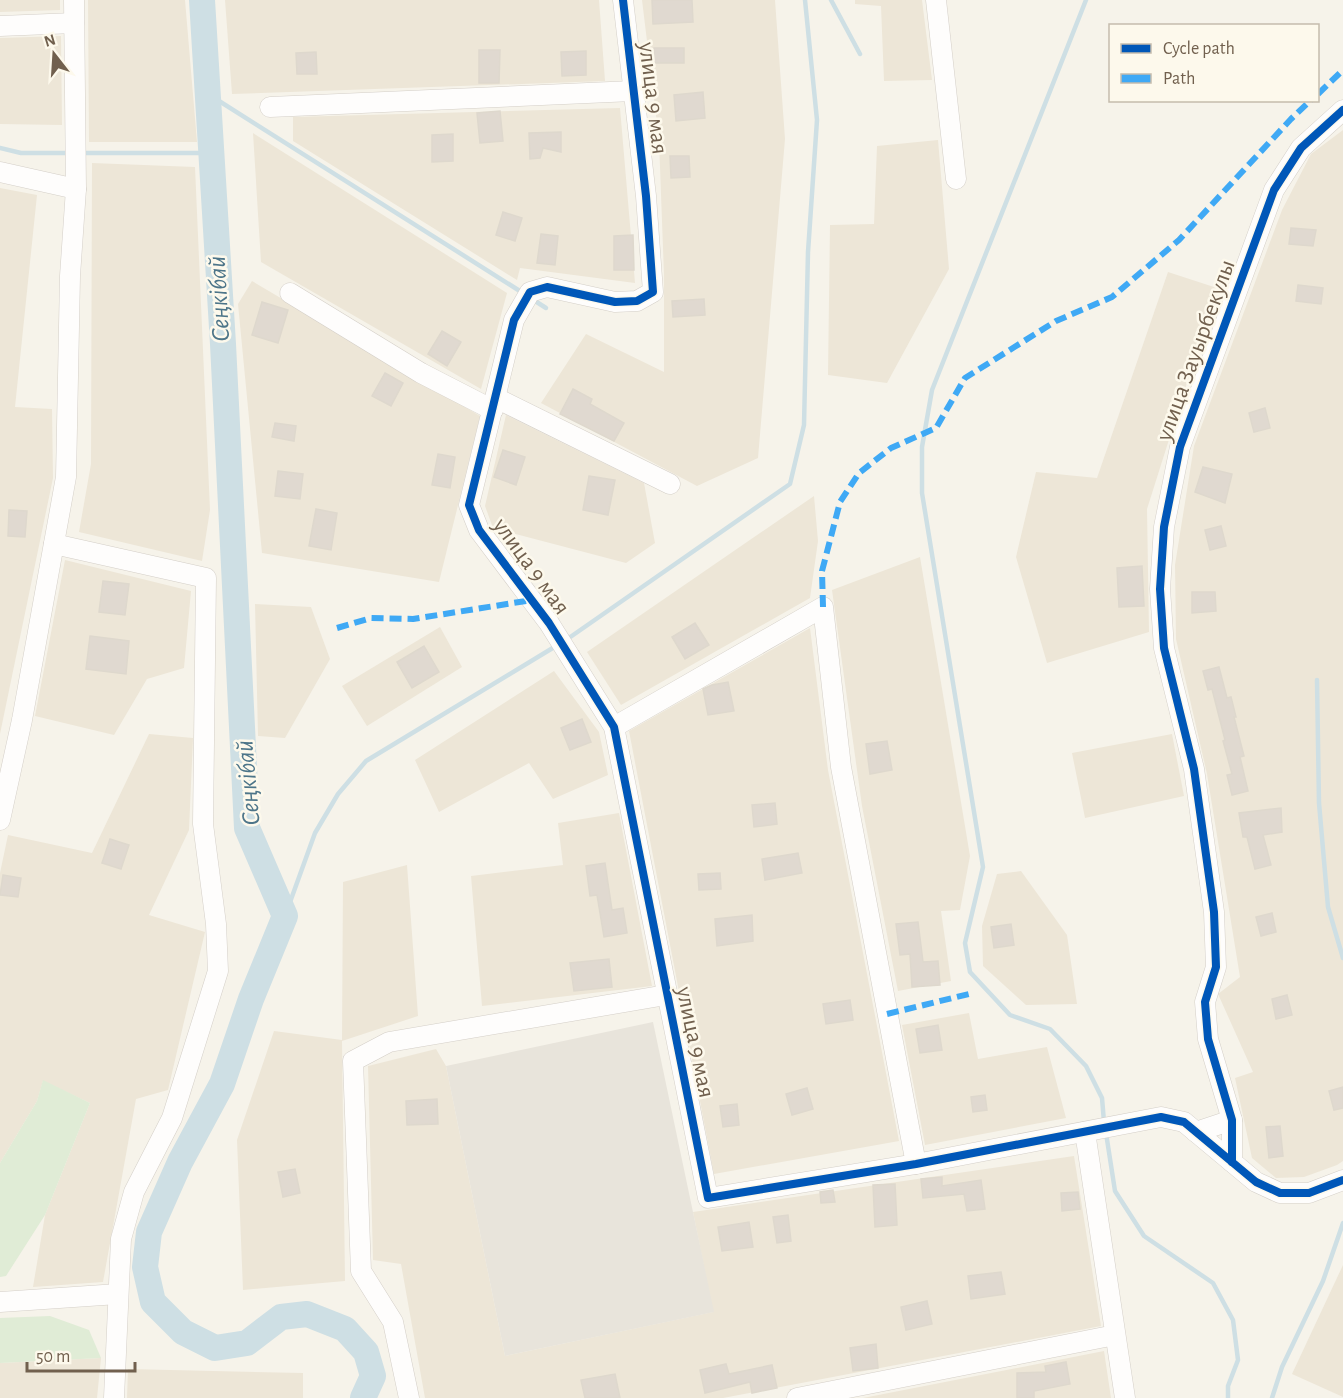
<svg xmlns="http://www.w3.org/2000/svg" width="1343" height="1398" viewBox="0 0 1343 1398" font-family="'Alegreya Sans',sans-serif">
	<style>
		.residential { fill: #ede6d7 }
		.industrial { fill: #e8e4db }
		.green { fill: #e0ecd6 }
		.lines { fill: none; stroke-linecap: round; stroke-linejoin: round }
		.stream { stroke: #cedfe4; stroke-width: 4.5 }
		.river { stroke: #cedfe4; stroke-width: 26 }
		.building { fill: #e0d9d0; stroke: #ded8cd; stroke-width: 1.5 }
		.minor-casing { stroke: #d4cfc8; stroke-width: 21 }
		.minor { stroke: #fefdfc; stroke-width: 20 }
		.quiet { stroke: #3fa9f5; stroke-width: 6; stroke-dasharray: 12 6; stroke-linecap: butt }
		.cycleway-casing { stroke: #fdf9ec; stroke-width: 11 }
		.cycleway { stroke: #0057b8; stroke-width: 8 }
		.labels { text-anchor: middle; stroke-width: 5; stroke-linejoin: round; paint-order: stroke }
		.street-label { font-size: 24px; fill: #71604e; stroke: #fdf9ec }
		.water-label { font-size: 26px; font-style: italic; fill: #4d7589; stroke: #fdf9ec }
	</style>
	<rect width="100%" height="100%" fill="#f6f3ea"/>
	<g class="residential">
		<path d="M0,0h60v10l-60,2z"/>
		<path d="M88,0h97l12,142h-108z"/>
		<path d="M225,0h374l6,81 -373,13z"/>
		<path d="M642,0h133l10,139 -27,319 -61,28 -156,-83 45,-69 78,38v-97l-5,-135z"/>
		<path d="M855,0h67l10,80 -48,1 -3,-75 -26,-2z"/>
		<path d="M61,36l1,89 -62,-1v-86z"/>
		<path d="M620,108l15,175 -115,-15 -3,12 -224,-139v-24z"/>
		<path d="M1343,130v1031l-6,4 -33,12 -28,1 -24,-20 -17,-80 18,-6 -35,-78 22,-17 -33,-203 -31,-135 -1,-74 19,-119 88,-236 29,-56z"/>
		<path d="M253,133l254,160 -26,96 -220,-127z"/>
		<path d="M938,140l11,129 -62,114 -59,-8 2,-150 44,-1 3,-78z"/>
		<path d="M92,163l103,4 15,343 -8,51 -123,-29 12,-68z"/>
		<path d="M0,188l37,7 -22,212 37,2 1,69 -53,256z"/>
		<path d="M1168,272l49,16 -70,221 2,123 -102,31 -31,-106 20,-85 61,6z"/>
		<path d="M252,281l228,135 -41,166 -177,-29 -24,-249z"/>
		<path d="M506,415l138,68 11,60 -29,20 -133,-35 -8,-22z"/>
		<path d="M814,496l4,45 -8,57 -189,107 -34,-53z"/>
		<path d="M920,557l50,299 -10,54 -19,1 10,70 -53,10 -36,-185 -30,-216z"/>
		<path d="M65,560l126,31 -7,77 -37,11 -33,56 -79,-19z"/>
		<path d="M255,604l56,3 19,52 -45,79 -27,-2z"/>
		<path d="M440,627l22,40 -95,59 -25,-40z"/>
		<path d="M810,628l18,142 71,371 -185,33 -85,-443z"/>
		<path d="M554,671l45,61 9,43 -55,24 -24,-36 -90,49 -24,-52z"/>
		<path d="M149,734l44,4 -4,92 -40,85 56,17 -37,158 -32,9 -33,183 -70,5 12,-72 45,-112 -47,-22 -6,20 -37,62v-290l8,-38 84,18z"/>
		<path d="M1172,734l12,62 -99,22 -13,-65z"/>
		<path d="M619,813l33,173 -170,20 -11,-130 92,-11 -5,-42z"/>
		<path d="M407,865l11,151 -76,25 3,240 -102,9 -6,-150 37,-109 68,9 1,-158z"/>
		<path d="M1021,871l46,64 10,69 -51,1 -43,-39 -1,-40 15,-52z"/>
		<path d="M969,1013l9,46 69,-12 19,71 -141,27 -23,-120z"/>
		<path d="M436,1049l10,17 59,290 208,-44 -20,-100 381,-56 27,170 -378,72h-298l-24,-134 -28,-4 -5,-194z"/>
		<path d="M1343,1265v132l-51,-23z"/>
		<path d="M1104,1351l7,47h-248z"/>
		<path d="M101,1358l-4,40h-97v-35z"/>
		<path d="M128,1369l175,4v25h-176z"/>
	</g>
	<path class="industrial" d="M653,1022l61,290 -209,44 -59,-290z"/>
	<g class="green">
		<path d="M43,1080l47,23 -45,112 -39,61 -6,1v-114l37,-62z"/>
		<path d="M50,1316l39,14 12,28 -101,5v-45z"/>
	</g>
	<g class="lines">
		<g class="stream">
			<path d="M831,0l29,54"/>
			<path d="M1086,0l-154,390 -10,57v46l61,374 -18,76 5,29 40,43 40,14 36,37 16,32 2,24"/>
			<path d="M208,94l315,199"/>
			<path d="M0,148l21,5h49"/>
			<path d="M82,153h129"/>
			<path d="M532,299l14,9"/>
			<path d="M566,640l224,-156 14,-59 4,-173 9,-132 -12,-120"/>
			<path d="M1317,680l2,123 9,104 15,51"/>
			<path d="M285,916l30,-83 23,-39 28,-33 190,-115"/>
			<path d="M1106,1133l9,58 29,45 69,47 20,37 5,40 -10,26v12"/>
			<path d="M1272,1398l10,-31 41,-86 20,-58"/>
		</g>
		<path class="river" d="M202,0l21,344 24,484 38,88 -34,83 -29,85 -42,78 -31,70 -4,35 8,35 30,30 32,16 32,-5 34,-26 26,-3 38,15 21,23 7,24 -10,22"/>
	</g>
	<g class="building">
		<path d="M652,0h40l1,22 -40,2z"/>
		<rect x="654" y="48" width="30" height="15"/>
		<path d="M479,50h21l-1,33h-20z"/>
		<path d="M586,51v24l-24,1 -1,-24z"/>
		<path d="M316,52l1,22h-20l-1,-21z"/>
		<path d="M703,92l2,26 -29,3 -2,-26z"/>
		<path d="M500,111l3,30 -23,2 -3,-30z"/>
		<path d="M561,132v20l-18,-4 -3,10 -10,1 -1,-26z"/>
		<path d="M453,134v27l-21,1v-27z"/>
		<path d="M670,156h19l1,21 -19,1z"/>
		<path d="M503,212l19,6 -7,23 -19,-6z"/>
		<path d="M1291,228l25,2 -3,16 -24,-2z"/>
		<path d="M541,234l17,2 -3,29 -18,-2z"/>
		<path d="M633,235l1,35h-20v-34z"/>
		<path d="M1298,285l25,3 -2,16 -25,-3z"/>
		<path d="M704,299l1,16 -32,2 -1,-16z"/>
		<path d="M262,302l26,8 -10,33 -26,-8z"/>
		<path d="M442,331l19,11 -14,24 -19,-12z"/>
		<path d="M385,373l18,10 -12,23 -19,-10z"/>
		<path d="M573,389l19,10 -2,5 34,19 -10,18 -54,-27z"/>
		<path d="M1265,408l5,20 -16,4 -5,-19z"/>
		<path d="M275,423l21,3 -2,15 -22,-4z"/>
		<path d="M503,450l22,7 -9,28 -22,-8z"/>
		<path d="M438,454l17,3 -5,31 -18,-3z"/>
		<path d="M1203,467l29,7 -7,29 -30,-11z"/>
		<path d="M278,471l25,3 -3,25 -25,-3z"/>
		<path d="M589,476l26,4 -7,35 -25,-5z"/>
		<path d="M316,509l21,4 -6,37 -22,-4z"/>
		<path d="M9,510l18,1 -2,26 -17,-1z"/>
		<path d="M1221,526l5,20 -16,4 -5,-20z"/>
		<path d="M1142,566l2,40 -25,1 -2,-39z"/>
		<path d="M103,581l26,3 -4,31 -26,-3z"/>
		<path d="M1192,592h23l1,19 -24,2z"/>
		<path d="M695,623l14,22 -24,14 -13,-22z"/>
		<path d="M90,636l39,5 -3,33 -40,-5z"/>
		<path d="M424,646l15,26 -27,16 -15,-26z"/>
		<path d="M1219,667l8,31 4,-1 5,20h-2l10,39 -4,1 8,34 -16,4 -5,-20 5,-1 -9,-33 2,-1 -13,-51 -4,1 -5,-19z"/>
		<path d="M728,682l6,29 -26,4 -5,-26 9,-4z"/>
		<path d="M582,719l9,23 -21,8 -9,-22z"/>
		<path d="M887,741l5,29 -22,4 -4,-30z"/>
		<path d="M775,803l2,21 -23,3 -2,-22z"/>
		<path d="M1281,808l1,24 -19,3 8,30 -16,4 -8,-32h-4l-4,-24z"/>
		<path d="M110,839l19,6 -8,24 -19,-6z"/>
		<path d="M798,853l4,20 -37,7 -3,-21z"/>
		<path d="M605,863l7,47 11,-2 4,25 -23,4 -7,-42 -7,1 -4,-30z"/>
		<path d="M720,873l1,16 -22,1 -1,-16z"/>
		<path d="M3,875l18,3 -3,19 -18,-2z"/>
		<path d="M1272,913l4,19 -15,4 -5,-19z"/>
		<path d="M752,915l1,26 -36,5 -2,-27z"/>
		<path d="M918,922l5,40 15,-1 2,24 -28,2 -2,-33 -10,1 -4,-31z"/>
		<path d="M1011,924l3,21 -20,3 -3,-21z"/>
		<path d="M609,959l3,28 -38,4 -4,-28z"/>
		<path d="M1287,995l5,20 -16,4 -4,-20z"/>
		<path d="M850,1000l3,20 -27,4 -3,-20z"/>
		<path d="M938,1025l4,25 -22,3 -4,-24z"/>
		<path d="M1343,1087v21l-9,2 -5,-19z"/>
		<path d="M807,1088l6,21 -21,6 -6,-21z"/>
		<path d="M985,1095l2,15 -14,2 -2,-15z"/>
		<path d="M437,1099l1,25 -31,1 -1,-24z"/>
		<path d="M737,1104l2,21 -16,2 -3,-21z"/>
		<path d="M1280,1126l3,30 -14,2 -3,-31z"/>
		<path d="M295,1169l5,24 -17,4 -5,-25z"/>
		<path d="M942,1177v9l39,-6 4,29 -18,2 -3,-17 -41,4 -2,-19z"/>
		<path d="M895,1184l2,41 -22,2 -2,-42z"/>
		<path d="M833,1190l2,12 -14,1 -1,-11z"/>
		<path d="M1078,1192l2,17 -18,2 -1,-18z"/>
		<path d="M788,1215l3,26 -14,2 -4,-26z"/>
		<path d="M749,1222l4,25 -31,4 -4,-24z"/>
		<path d="M1001,1272l4,22 -34,5 -3,-23z"/>
		<path d="M927,1301l5,23 -26,6 -5,-23z"/>
		<path d="M876,1344l2,24 -25,3 -3,-23z"/>
		<path d="M1066,1362l4,22 -36,7v7h-17v-25l29,-1 -1,-6z"/>
		<path d="M726,1364l3,10 43,-9 5,23 -25,5 -2,-11 -45,11 -5,-23z"/>
		<path d="M615,1374l5,24h-35l-4,-18z"/>
	</g>
	<g class="lines">
		<defs>
			<g id="minor">
				<path d="M623,0l23,196 7,96 -16,9 -22,1 -68,-15 -17,5 -16,28 -45,185 10,25 70,93 65,104 94,471 208,-34 245,-47 23,5 72,60 24,11h29l34,-13"/>
				<path d="M936,0l20,179"/>
				<path d="M0,26l74,-3"/>
				<path d="M270,107l363,-16"/>
				<path d="M0,172l76,17"/>
				<path d="M290,293l131,80 72,37"/>
				<path d="M496,398l174,86"/>
				<path d="M54,544l152,34 -3,246 13,100 2,47 -46,147 -38,74 -13,47 -7,159"/>
				<path d="M614,727l209,-120 18,160 75,397"/>
				<path d="M0,820l22,-100 44,-243 4,-201 6,-87 -2,-189"/>
				<path d="M1085,1132l40,266"/>
				<path d="M1196,1132l36,-12"/>
				<path d="M1232,1162v-42l-24,-81 -3,-37 11,-35 -2,-55 -20,-143 -30,-121 -4,-59 4,-62 16,-80 94,-257 27,-42 42,-38"/>
				<path d="M0,1302l118,-8"/>
				<path d="M409,1398l-16,-76 -32,-51 -8,-210 36,-19 277,-47"/>
				<path d="M797,1398l318,-63"/>
			</g>
		</defs>
		<use href="#minor" class="minor-casing"/>
		<use href="#minor" class="minor"/>
		<g class="quiet">
			<path d="M1318,94l25,-24"/>
			<path d="M823,607l-1,-36 18,-69 19,-29 32,-25 45,-20 29,-50 91,-57 56,-24 67,-57 112,-121 20,-19"/>
			<path d="M337,628l34,-10 42,1 119,-19"/>
			<path d="M887,1014l82,-20"/>
		</g>
		<defs>
			<g id="cycleway">
				<path d="M623,0l23,196 7,96 -16,9 -22,1 -68,-15 -17,5 -16,28 -45,185 10,25 70,93 65,104 94,471 208,-34 245,-47 23,5 72,60 24,11h29l34,-13"/>
				<path d="M1232,1162v-42l-24,-81 -3,-37 11,-35 -2,-55 -20,-143 -30,-121 -4,-59 4,-62 16,-80 94,-257 27,-42 42,-38"/>
			</g>
		</defs>
		<use href="#cycleway" class="cycleway-casing"/>
		<use href="#cycleway" class="cycleway"/>
	</g>
	<g class="labels">
		<g class="street-label">
			<text transform="translate(654 98) rotate(83)" y="8">улица 9 мая</text>
			<text transform="translate(1195 350) rotate(-70)" y="8">улица Зауырбекулы</text>
			<text transform="translate(532 566) rotate(54)" y="8">улица 9 мая</text>
			<text transform="translate(696 1042) rotate(78)" y="8">улица 9 мая</text>
		</g>
		<g class="water-label">
			<text transform="translate(218 299) rotate(-93)" y="9">Сеңкібай</text>
			<text transform="translate(247 783) rotate(-95)" y="9">Сеңкібай</text>
		</g>
	</g>
	<rect x="1109" y="24" width="210" height="78" fill="#fdf9ec" stroke="#c5bcad" stroke-width="1.5"/>
	<rect x="1121" y="44" width="30" height="9" fill="#0057b8" stroke="#c5bcad" stroke-width="1.5"/>
	<text x="1163" y="54" font-size="18" fill="#71604e">Cycle path</text>
	<rect x="1121" y="74" width="30" height="9" fill="#3fa9f5" stroke="#c5bcad" stroke-width="1.5"/>
	<text x="1163" y="84" font-size="18" fill="#71604e">Path</text>
	<g transform="translate(54 54) rotate(343)" stroke="#fdf9ec" stroke-width="4.5" paint-order="stroke">
	<path d="M0-4.5L10 22L0 15L-10 22Z" fill="#71604e"/>
	<text y="-9" font-size="16" font-weight="bold" text-anchor="middle" fill="#71604e">N</text>
	</g>
	<path d="M27 1362v9h108v-9" fill="none" stroke="#71604e" stroke-width="3"/>
	<text x="36" y="1362" font-size="18" fill="#71604e" stroke="#fdf9ec" stroke-width="4.5" paint-order="stroke">50 m</text>
</svg>
